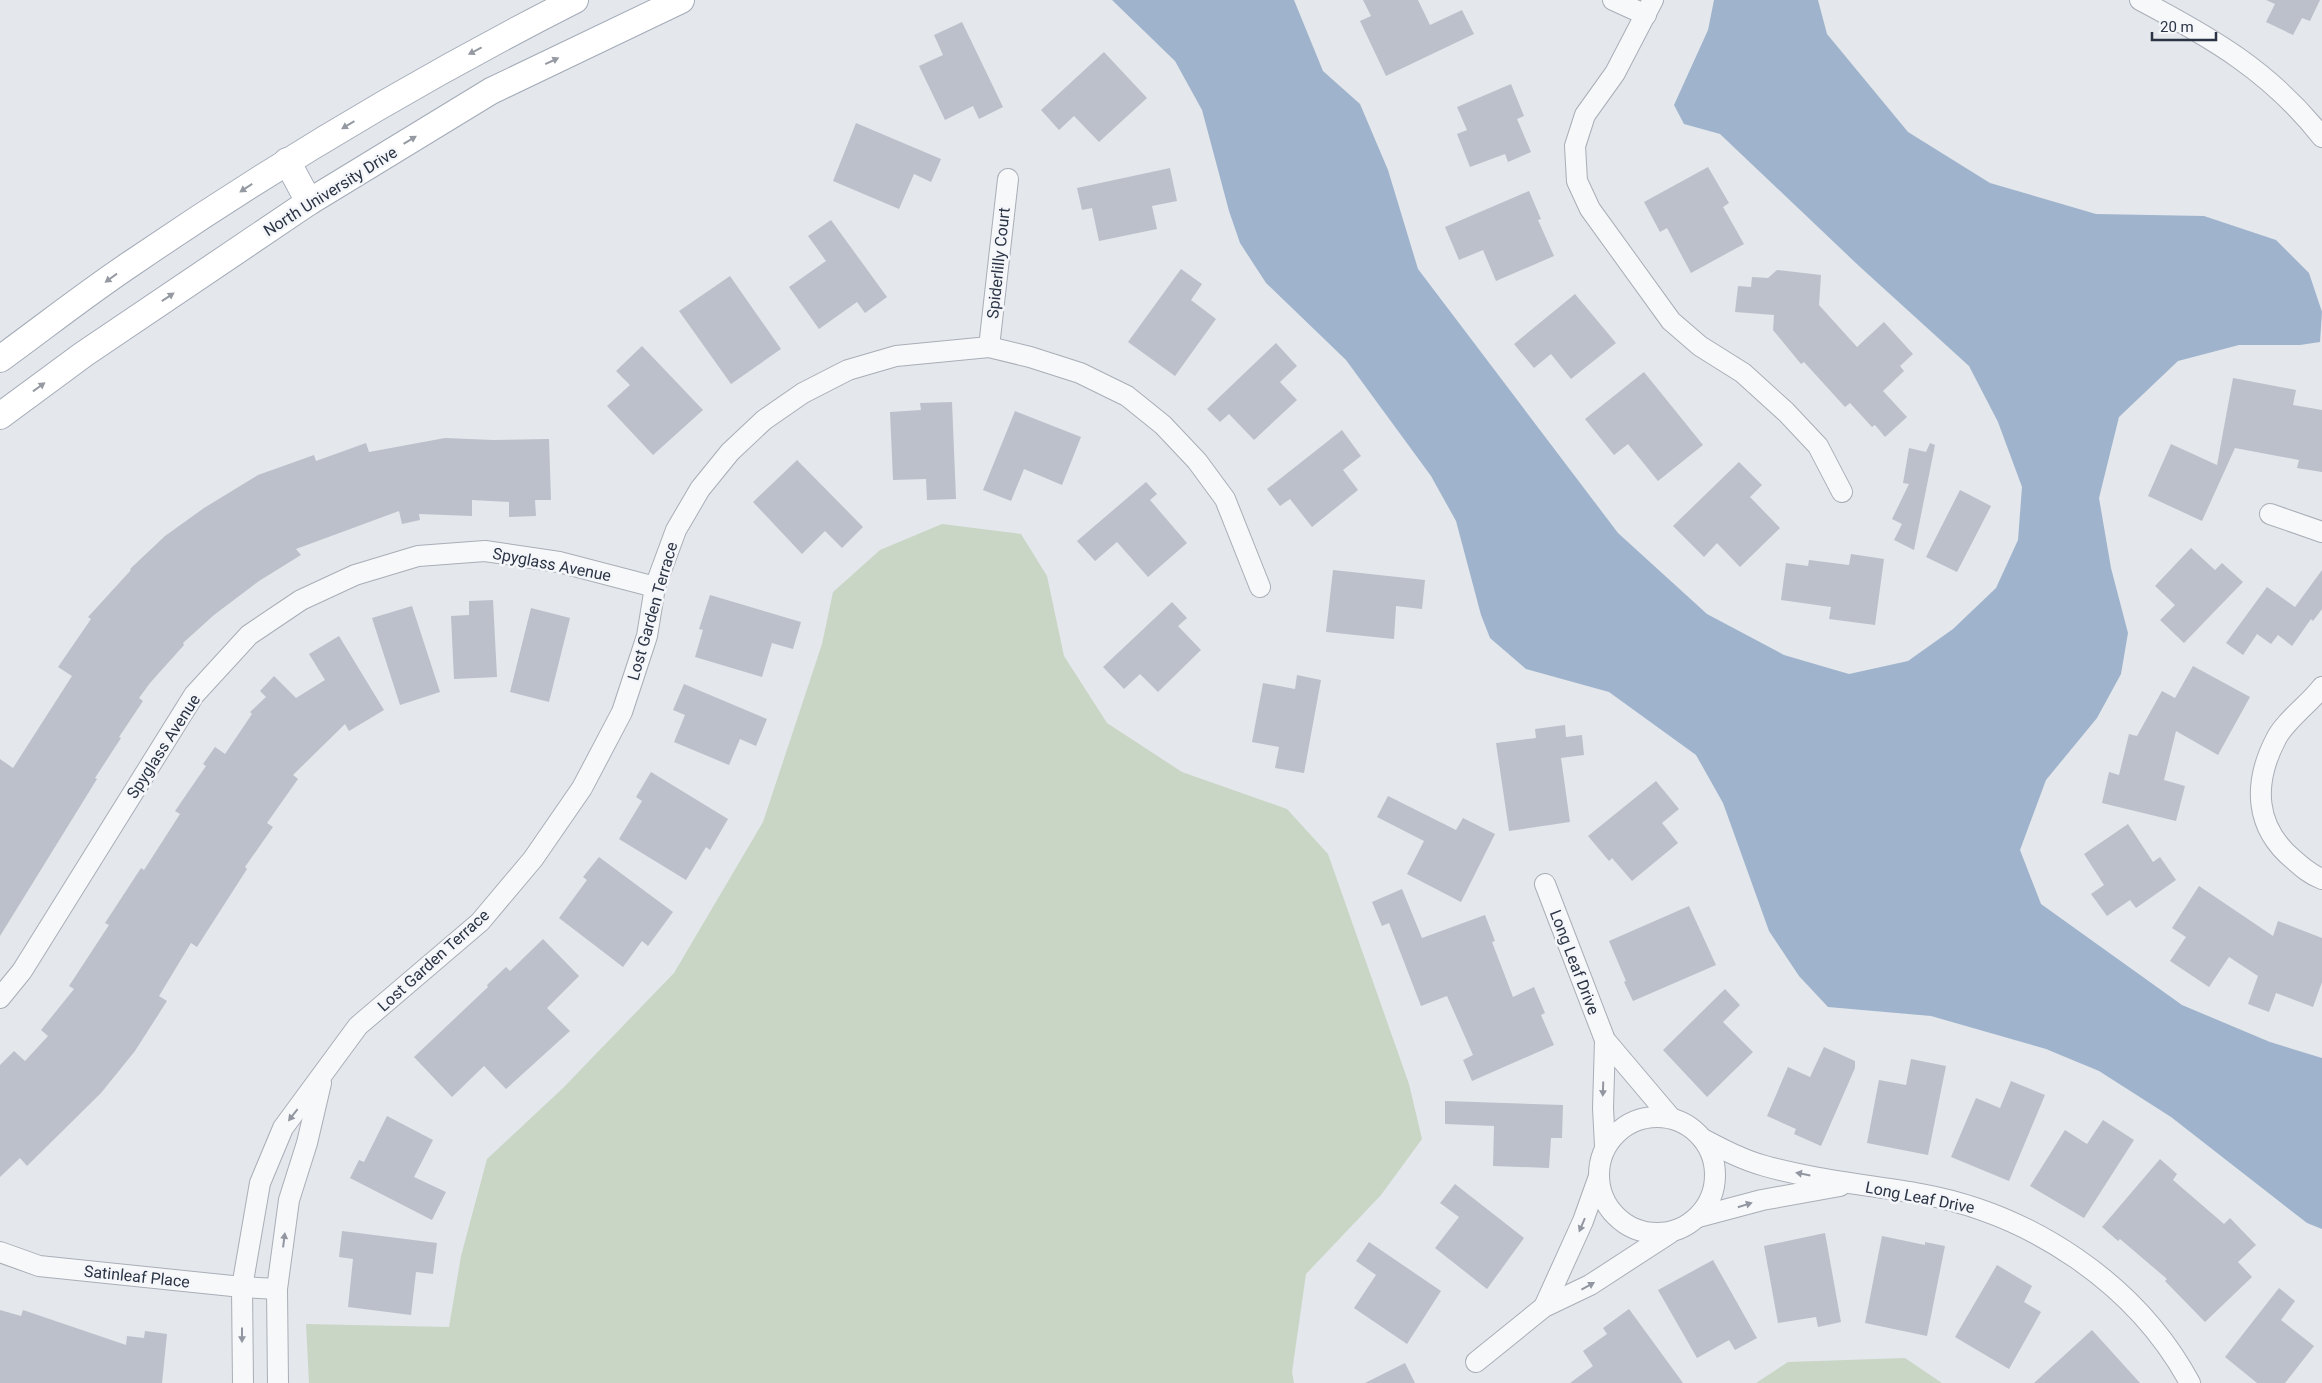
<svg xmlns="http://www.w3.org/2000/svg" width="2322" height="1383" viewBox="0 0 2322 1383" font-family="Roboto,sans-serif">
	<style>
		.green { fill: #c9d6c5 }
		.water { fill: #9fb4cc }
		.building { fill: #bbc0ca }
		.lines { fill: none; stroke-linecap: round; stroke-linejoin: round }
		.minor-casing { stroke: #a9aeb7; stroke-width: 22 }
		.major-casing { stroke: #a3abb8; stroke-width: 28 }
		.minor { stroke: #f7f8fa; stroke-width: 20 }
		.major { stroke: #fff; stroke-width: 26 }
		.oneway { fill: #959aa2 }
		.oneway2 { fill: #9196a0 }
		.labels { text-anchor: middle; stroke-width: 5; stroke-linejoin: round; paint-order: stroke }
		.street-label { font-size: 16px; fill: #2b3445; stroke: #f4f6f9 }
	</style>
	<rect width="100%" height="100%" fill="#e4e7ec"/>
	<g class="green">
		<path d="M942,524l79,10 26,42 17,80 43,67 75,49 105,37 41,45 81,230 13,55 -41,56 -75,79 -14,98 2,11h-985l-3,-59 143,3 12,-71 26,-97 76,-71 111,-115 89,-151 59,-178 11,-52 47,-42z"/>
		<path d="M1905,1358l37,25h-186l32,-21z"/>
	</g>
	<path class="water" d="M1112,0h182l29,71 37,33 28,66 30,99 200,264 89,81 77,41 65,19 59,-13 45,-32 43,-41 22,-48 4,-53 -24,-65 -29,-56 -110,-100 -139,-132 -36,-10 -10,-19 34,-75 6,-30h104l9,34 81,98 82,51 106,31 108,2 72,24 33,33 13,39 -2,30 -20,3h-61l-61,16 -59,56 -20,81 12,70 17,65 -7,41 -24,44 -51,62 -26,70 21,54 141,101 88,37 52,16v171l-15,-6 -136,-106 -72,-46 -53,-22 -115,-33 -103,-9 -29,-31 -30,-45 -46,-128 -27,-48 -87,-63 -83,-23 -36,-31 -9,-23 -25,-94 -25,-45 -85,-116 -80,-77 -26,-40 -11,-32 -27,-101 -27,-49z"/>
	<g class="building">
		<path d="M1363,0h55l12,25 32,-15 12,24 -88,42 -26,-55 11,-5z"/>
		<path d="M2266,0h54l-10,21 -8,-3 -9,17 -27,-13 9,-18z"/>
		<path d="M962,22l41,85 -24,12 -6,-13 -28,14 -26,-54 24,-11 -9,-20z"/>
		<path d="M1104,52l43,46 -48,44 -25,-26 -15,14 -18,-20z"/>
		<path d="M1511,84l13,32 -7,3 14,33 -23,10 -3,-8 -35,13 -13,-33 10,-4 -10,-23z"/>
		<path d="M856,123l85,36 -10,23 -17,-8 -15,35 -66,-28z"/>
		<path d="M1708,167l21,36 -6,4 21,37 -53,29 -24,-45 -7,4 -16,-30z"/>
		<path d="M1170,168l7,33 -25,5 5,23 -58,12 -7,-33 -10,2 -5,-22z"/>
		<path d="M1529,191l12,28 -3,1 16,36 -58,25 -13,-31 -24,10 -14,-33z"/>
		<path d="M831,220l56,77 -22,16 -8,-11 -38,27 -30,-42 37,-26 -18,-25z"/>
		<path d="M1181,269l21,15 -11,16 25,19 -41,57 -47,-34z"/>
		<path d="M1777,270l44,5 -2,30 38,42 27,-25 29,32 -13,12 4,5 -21,20 24,26 -22,20 -10,-12 -3,2 -22,-24 -5,4 -41,-45 -3,2 -28,-34 1,-15 -39,-3 3,-26 13,1 1,-10 16,1z"/>
		<path d="M730,276l51,73 -50,35 -52,-73z"/>
		<path d="M1575,294l41,49 -45,36 -20,-25 -17,14 -20,-24z"/>
		<path d="M1276,343l21,23 -17,16 17,18 -43,40 -25,-26 -9,8 -13,-13z"/>
		<path d="M642,346l61,64 -50,45 -46,-49 23,-21 -14,-14z"/>
		<path d="M1644,372l59,73 -45,36 -30,-37 -14,11 -29,-36z"/>
		<path d="M2233,378l63,12 -3,15 29,5v62l-25,-4 2,-8 -64,-12 -33,73 -54,-25 23,-52 46,21z"/>
		<path d="M952,402l4,97 -29,1 -1,-21 -33,1 -3,-68 31,-2 -1,-7z"/>
		<path d="M1015,411l66,26 -19,48 -38,-16 -13,32 -28,-11z"/>
		<path d="M1342,430l19,26 -18,14 15,20 -46,37 -22,-28 -10,7 -13,-17z"/>
		<path d="M445,438l48,2 56,-1 2,61h-16l1,16 -27,1v-15l-37,-2v16l-53,-2 1,6 -18,4 -3,-13 -103,38 5,6 -42,26 -45,34 -31,28 1,2 -34,38 -11,15 4,3 -24,36 2,1 -26,40 2,1 -97,157v-177l13,9 59,-92 -14,-9 33,-48 -3,-2 43,-47 -1,-1 35,-33 39,-28 54,-33 56,-20 2,6 50,-18 3,9z"/>
		<path d="M1930,443l5,2 -21,105 -20,-10 8,-16 -10,-5 17,-35 -6,-1 6,-35 17,4z"/>
		<path d="M797,460l66,67 -21,21 -17,-17 -23,23 -49,-52z"/>
		<path d="M1739,462l23,23 -12,12 30,31 -40,39 -23,-24 -13,14 -31,-31z"/>
		<path d="M1146,482l11,12 -7,6 37,43 -39,34 -31,-35 -22,19 -18,-20z"/>
		<path d="M1960,490l31,16 -34,66 -31,-15z"/>
		<path d="M2191,548l24,22 7,-7 21,19 -59,61 -24,-23 15,-15 -20,-19z"/>
		<path d="M1851,554l33,5 -9,66 -46,-6 2,-12 -50,-7 5,-37 22,3 1,-6 40,5z"/>
		<path d="M1333,570l92,10 -3,29 -26,-3 -2,33 -68,-7z"/>
		<path d="M2322,570v39l-9,12 -2,-2 -19,27 -14,-11 -7,9 -14,-10 -14,21 -17,-12 41,-56 28,20z"/>
		<path d="M710,595l91,27 -8,27 -21,-6 -10,34 -67,-20 8,-27 -4,-1z"/>
		<path d="M493,600l4,77 -43,2 -3,-63 18,-1v-14z"/>
		<path d="M1172,602l15,16 -9,8 23,24 -43,42 -18,-18 -16,15 -21,-22z"/>
		<path d="M412,606l28,86 -40,13 -28,-87z"/>
		<path d="M531,608l39,10 -21,84 -39,-10z"/>
		<path d="M339,636l45,74 -35,21 -4,-7 -52,51 5,4 -31,44 6,4 -28,40 2,2 -50,78 -6,-4 -32,53 8,5 -32,50 -34,42 -74,73 -7,-8 -20,19v-112l14,-14 11,10 23,-25 -7,-6 33,-41 -5,-3 40,-61 -4,-2 36,-55 3,2 36,-56 -5,-3 31,-45 -3,-2 12,-17 10,7 27,-40 -2,-2 16,-15 -6,-6 14,-15 22,22 29,-18 -16,-26z"/>
		<path d="M2193,666l57,31 -32,58 -42,-24 -12,49 21,6 -9,35 -74,-18 7,-31 10,3 10,-41 8,2 25,-45 13,7z"/>
		<path d="M1297,675l24,5 -17,93 -29,-5 4,-21 -27,-5 11,-59 32,6z"/>
		<path d="M684,684l83,35 -11,27 -16,-7 -11,26 -55,-23 11,-27 -12,-5z"/>
		<path d="M1565,725l1,12 16,-2 2,20 -23,3 9,64 -61,9 -13,-88 40,-5 -1,-9z"/>
		<path d="M651,772l77,47 -18,31 -4,-3 -20,33 -67,-41 23,-38 -6,-4z"/>
		<path d="M1656,781l23,28 -17,14 16,20 -46,38 -20,-23 -3,3 -21,-25z"/>
		<path d="M1388,796l68,34 7,-12 32,16 -34,68 -54,-28 17,-33 -47,-24z"/>
		<path d="M2128,824l25,38 7,-5 16,23 -40,28 -6,-8 -23,16 -16,-22 13,-9 -20,-31z"/>
		<path d="M599,857l74,55 -25,34 -6,-5 -19,26 -64,-49 28,-38 -4,-3z"/>
		<path d="M2199,886l74,50 5,-15 44,17v44l-9,25 -37,-14 -7,19 -21,-8 10,-28 -29,-19 -20,30 -39,-26 16,-24 -14,-9z"/>
		<path d="M1402,889l20,49 63,-23 10,26 -3,1 21,55 21,-10 11,26 -4,2 13,30 -82,36 -9,-21 10,-5 -26,-59 -26,10 -32,-83 -7,3 -10,-24z"/>
		<path d="M1689,906l27,59 -83,36 -9,-19 2,-1 -17,-40z"/>
		<path d="M543,939l36,37 -32,32 23,23 -64,58 -22,-23 -32,31 -38,-40 74,-70 -1,-2 19,-18 4,4z"/>
		<path d="M1725,989l15,16 -17,17 30,30 -46,45 -44,-47z"/>
		<path d="M1824,1047l31,14v7l-34,78 -27,-12 2,-5 -29,-13 21,-49 22,10z"/>
		<path d="M1911,1059l35,7 -18,89 -61,-12 12,-63 27,5z"/>
		<path d="M2011,1081l34,14 -36,86 -58,-24 25,-59 24,10z"/>
		<path d="M1445,1101l118,4 -1,33h-11l-2,30 -56,-2 1,-40 -49,-2z"/>
		<path d="M387,1116l46,24 -19,37 32,15 -14,28 -82,-42 9,-18 5,2z"/>
		<path d="M2103,1120l31,20 -50,78 -54,-32 35,-56 22,14z"/>
		<path d="M2160,1159l17,15 -4,6 51,44 6,-6 26,27 -18,17 14,15 -47,45 -40,-41 2,-2 -47,-40 -2,2 -16,-14z"/>
		<path d="M1455,1184l69,54 -37,51 -52,-41 24,-31 -19,-14z"/>
		<path d="M342,1231l95,12 -4,31 -17,-2 -5,43 -63,-8 5,-48 -14,-2z"/>
		<path d="M1825,1233l16,89 -23,5 -2,-10 -38,6 -14,-77z"/>
		<path d="M1882,1236l43,9v-3l20,4 -18,90 -62,-13z"/>
		<path d="M1369,1242l72,49 -34,53 -53,-36 22,-33 -20,-14z"/>
		<path d="M1713,1260l44,78 -22,12 -6,-10 -32,18 -39,-68z"/>
		<path d="M1997,1265l35,21 -8,16 17,10 -32,57 -54,-32z"/>
		<path d="M2279,1288l16,13 -14,19 33,26 -29,37h-28l-32,-26z"/>
		<path d="M1629,1309l54,74h-113l23,-17 -10,-15 24,-17 -4,-6z"/>
		<path d="M0,1310l21,6 2,-6 103,35 1,-9 17,2 1,-7 22,3 -5,49h-162z"/>
		<path d="M2092,1330l48,53h-106z"/>
		<path d="M1405,1363l10,20h-50z"/>
	</g>
	<g class="lines">
		<defs>
			<g id="minor">
				<path d="M1613,0l33,15"/>
				<path d="M1653,0l-38,73 -30,42 -10,31 2,35 13,28 81,112 29,25 43,27 43,39 32,34 24,46"/>
				<path d="M2140,0c72,38 130,71 182,137"/>
				<path d="M989,347l19,-168"/>
				<path d="M2270,514l52,18"/>
				<path d="M2322,687c-12,16 -38,35 -46,52 -23,44 -22,88 18,121 9,8 17,15 28,19"/>
				<path d="M1545,884l60,156 66,78"/>
				<path d="M0,998l22,-27 172,-276 55,-60 52,-35 54,-25 63,-19 67,-5 74,11 96,25"/>
				<path d="M1605,1040l-2,68 2,38"/>
				<circle cx="1657" cy="1175" r="58"/>
				<path d="M1703,1139c19,10 40,21 62,27 50,14 104,19 156,28 110,20 215,89 269,189"/>
				<path d="M1698,1217l64,-17 78,-14"/>
				<path d="M0,1252l39,14 203,21 35,2"/>
				<path d="M1544,1307l39,-86 15,-42"/>
				<path d="M1476,1362l68,-55 46,-22 80,-52"/>
				<path d="M243,1383l-1,-96 18,-104 23,-55 75,-102 122,-104 53,-63 49,-71 40,-76 25,-76 8,-49 21,-57 24,-41 30,-37 34,-32 39,-27 45,-23 48,-14 93,-9 41,10 50,16 47,23 36,29 34,36 28,38 35,88"/>
				<path d="M278,1383l-1,-94 12,-89 18,-57 14,-60"/>
			</g>
			<g id="major">
				<path d="M287,161l22,41"/>
				<path d="M0,359c44,-32 87,-66 132,-96 142,-97 289,-185 443,-263"/>
				<path d="M0,416l84,-62 225,-152 182,-111 190,-91"/>
			</g>
		</defs>
		<use href="#minor" class="minor-casing"/>
		<use href="#major" class="major-casing"/>
		<use href="#minor" class="minor"/>
		<use href="#major" class="major"/>
	</g>
	<defs><path id="oneway-solid" d="M-6-.8H1V-3.2L6.5 0L1 3.2V.8H-6Z" transform="scale(1.25)"/></defs>
	<g class="oneway">
		<use href="#oneway-solid" transform="translate(475 51) rotate(152)"/>
		<use href="#oneway-solid" transform="translate(552 61) rotate(-25)"/>
		<use href="#oneway-solid" transform="translate(348 125) rotate(149)"/>
		<use href="#oneway-solid" transform="translate(410 140) rotate(-31)"/>
		<use href="#oneway-solid" transform="translate(246 188) rotate(147)"/>
		<use href="#oneway-solid" transform="translate(111 278) rotate(144)"/>
		<use href="#oneway-solid" transform="translate(168 297) rotate(-34)"/>
		<use href="#oneway-solid" transform="translate(39 387) rotate(-36)"/>
	</g>
	<g class="oneway2">
		<use href="#oneway-solid" transform="translate(1603 1089) rotate(92)"/>
		<use href="#oneway-solid" transform="translate(293 1115) rotate(128)"/>
		<use href="#oneway-solid" transform="translate(1803 1174) rotate(-169)"/>
		<use href="#oneway-solid" transform="translate(1745 1205) rotate(-17)"/>
		<use href="#oneway-solid" transform="translate(1582 1225) rotate(113)"/>
		<use href="#oneway-solid" transform="translate(284 1240) rotate(-83)"/>
		<use href="#oneway-solid" transform="translate(1588 1286) rotate(-29)"/>
		<use href="#oneway-solid" transform="translate(242 1335) rotate(90)"/>
	</g>
	<g class="labels">
		<g class="street-label">
			<text transform="translate(330 191) rotate(-32)" y="6">North University Drive</text>
			<text transform="translate(998 263) rotate(-84)" y="6">Spiderlilly Court</text>
			<text transform="translate(552 564) rotate(11)" y="6">Spyglass Avenue</text>
			<text transform="translate(652 611) rotate(-74)" y="6">Lost Garden Terrace</text>
			<text transform="translate(163 746) rotate(-57)" y="6">Spyglass Avenue</text>
			<text transform="translate(433 960) rotate(-42)" y="6">Lost Garden Terrace</text>
			<text transform="translate(1575 962) rotate(69)" y="6">Long Leaf Drive</text>
			<text transform="translate(1920 1197) rotate(11)" y="6">Long Leaf Drive</text>
			<text transform="translate(137 1276) rotate(6)" y="6">Satinleaf Place</text>
		</g>
	</g>
	<path d="M2152 32v8h64v-8" fill="none" stroke="#2b3445" stroke-width="2.5"/>
	<text x="2160" y="32" font-size="15" fill="#2b3445" stroke="#f4f6f9" stroke-width="4" paint-order="stroke">20 m</text>
</svg>
